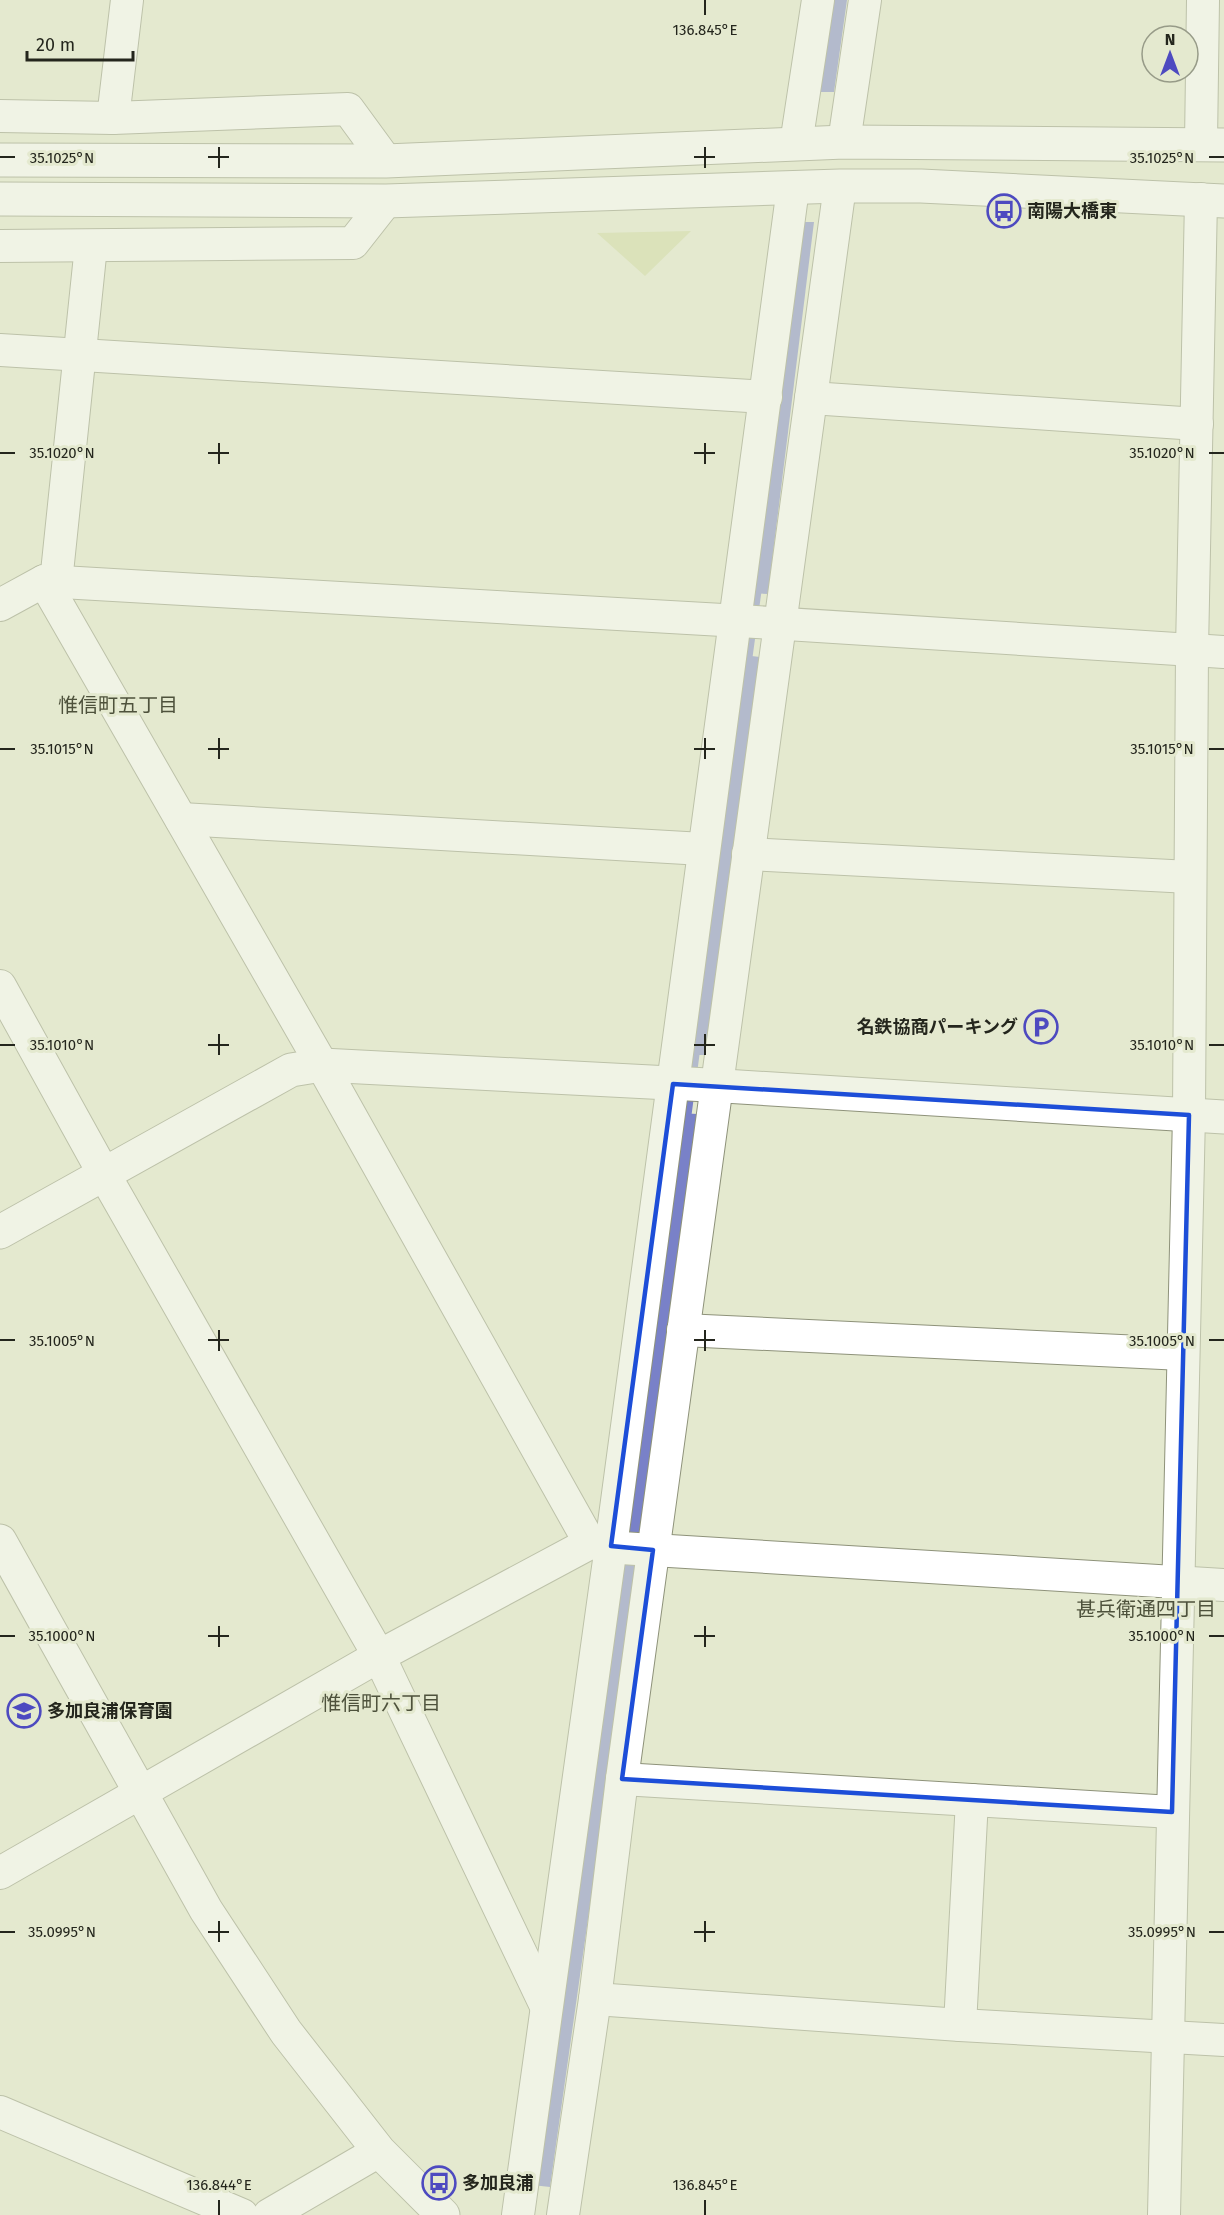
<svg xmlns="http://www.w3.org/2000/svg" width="1224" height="2215" viewBox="0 0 1224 2215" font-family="'Fira Sans','Noto Sans JP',sans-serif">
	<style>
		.green { fill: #d0d9a0 }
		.water { fill: #7981c8 }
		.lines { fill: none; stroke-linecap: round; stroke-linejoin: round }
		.stream { stroke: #7981c8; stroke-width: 10 }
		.minor-casing { stroke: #8e927a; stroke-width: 34 }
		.tertiary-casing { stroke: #8e927a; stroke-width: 35 }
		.minor { stroke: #fff; stroke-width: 32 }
		.tertiary { stroke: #fff; stroke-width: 33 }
		.marked { fill: none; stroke: #1d4ed8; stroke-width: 4.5; stroke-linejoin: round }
		.ticks { fill: none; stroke: #24261d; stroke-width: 2 }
		.labels { text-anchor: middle; stroke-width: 6; stroke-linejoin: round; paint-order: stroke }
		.poi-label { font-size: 18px; font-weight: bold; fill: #24261d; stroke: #e4e9cf; text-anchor: start }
		.neighbourhood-label { font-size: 20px; fill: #4e523c; stroke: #e4e9cf }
		.ticks-label { font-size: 15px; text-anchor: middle; fill: #24261d; stroke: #e4e9cf; stroke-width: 6; stroke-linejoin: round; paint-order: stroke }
	</style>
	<rect width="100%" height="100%" fill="#e4e9cf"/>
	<path class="green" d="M691,231l-46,45 -48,-43z"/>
	<g class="water">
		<path d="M828,0h19l-13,92h-19z"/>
		<path d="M798,222h16l-46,372 -17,-1z"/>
		<path d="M743,655l17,2 -55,398h-17z"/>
		<path d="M680,1113l17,1 -52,414 -17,-1z"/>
		<path d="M620,1567h18l-88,620 -18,-2z"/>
	</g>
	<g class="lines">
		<g class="stream">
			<path d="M746,668l12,-88"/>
			<path d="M685,1126l11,-83"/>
			<path d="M627,1581l10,-67"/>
		</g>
		<defs>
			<g id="minor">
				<path d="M0,116l113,2 235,-9 38,52"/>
				<path d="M113,118l14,-118"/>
				<path d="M844,142l21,-142"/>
				<path d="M1201,143l2,-143"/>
				<path d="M796,144l22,-144"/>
				<path d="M0,246l353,-3 33,-42"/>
				<path d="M0,350l766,47"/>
				<path d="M811,398l386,26"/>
				<path d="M44,581l278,484 268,478"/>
				<path d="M56,582l35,-336"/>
				<path d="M0,605l44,-24 696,40 484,31"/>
				<path d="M181,819l522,30"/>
				<path d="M748,854l442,23"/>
				<path d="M0,986l104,188 275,482 167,350"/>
				<path d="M683,1330l500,24"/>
				<path d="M622,1779l550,33"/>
				<path d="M0,1873l379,-217 211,-113 31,5 32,2 571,35"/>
				<path d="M595,1999l365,26 264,15"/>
				<path d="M960,2025l12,-225"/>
				<path d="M0,2112l242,103"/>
				<path d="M269,2215l110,-64"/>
				<path d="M518,2215l93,-669 182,-1358"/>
				<path d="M563,2215l32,-216 27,-220 218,-1593"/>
				<path d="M1164,2215l25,-1100 3,-465 9,-451"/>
			</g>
			<g id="tertiary">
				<path d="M0,160l386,1 458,-19 380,3"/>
				<path d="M0,199l386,2 454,-15h81l303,15"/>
				<path d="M0,1232l291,-162 31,-5 386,20 516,32"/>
				<path d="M0,1541l206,369 80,122 93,119 64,64"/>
			</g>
		</defs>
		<use href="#minor" class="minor-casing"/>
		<use href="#tertiary" class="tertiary-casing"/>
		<use href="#minor" class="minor"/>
		<use href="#tertiary" class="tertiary"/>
	</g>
	<path d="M0 0H1224V2215H0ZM673,1084l516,31 -17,697 -550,-33 31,-229 -42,-4z" fill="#e4e9cf" fill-opacity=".55" fill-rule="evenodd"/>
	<path class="marked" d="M673,1084l516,31 -17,697 -550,-33 31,-229 -42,-4z"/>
	<path class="ticks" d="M705,0v15M219,147v21M705,147v21M0,157h15M208,157h21M694,157h21M1209,157h15M219,443v21M705,443v21M0,453h15M208,453h21M694,453h21M1209,453h15M219,738v21M705,738v21M0,749h15M208,749h21M694,749h21M1209,749h15M219,1034v21M705,1034v21M0,1045h15M208,1045h21M694,1045h21M1209,1045h15M219,1330v21M705,1330v21M0,1340h15M208,1340h21M694,1340h21M1209,1340h15M219,1626v21M705,1626v21M0,1636h15M208,1636h21M694,1636h21M1209,1636h15M219,1921v21M705,1921v21M0,1932h15M208,1932h21M694,1932h21M1209,1932h15M219,2200v15M705,2200v15"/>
	<defs>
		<symbol id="bus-ring" viewBox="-11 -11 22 22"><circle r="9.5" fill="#e4e9cf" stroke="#4d4ac0" stroke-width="1.5"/><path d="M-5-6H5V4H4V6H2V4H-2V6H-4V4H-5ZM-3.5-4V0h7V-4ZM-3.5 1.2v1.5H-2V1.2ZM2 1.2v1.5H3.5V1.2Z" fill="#4d4ac0"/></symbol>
		<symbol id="parking-ring" viewBox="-11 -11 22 22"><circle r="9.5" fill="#e4e9cf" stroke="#4d4ac0" stroke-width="1.5"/><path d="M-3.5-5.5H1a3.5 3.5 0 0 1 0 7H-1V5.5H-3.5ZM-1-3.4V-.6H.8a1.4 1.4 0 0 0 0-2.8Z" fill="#4d4ac0"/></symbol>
		<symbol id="school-ring" viewBox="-11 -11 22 22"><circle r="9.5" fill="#e4e9cf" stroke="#4d4ac0" stroke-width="1.5"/><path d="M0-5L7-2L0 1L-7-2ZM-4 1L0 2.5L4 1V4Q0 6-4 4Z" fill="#4d4ac0"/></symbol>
	</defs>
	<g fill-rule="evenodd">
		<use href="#bus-ring" x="985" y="192" width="38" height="38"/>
		<use href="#parking-ring" x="1022" y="1008" width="38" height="38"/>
		<use href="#school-ring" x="5" y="1692" width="38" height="38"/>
		<use href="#bus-ring" x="420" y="2164" width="38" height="38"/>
	</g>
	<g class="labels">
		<g class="poi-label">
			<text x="1027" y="217">南陽大橋東</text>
			<text x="1018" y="1033" text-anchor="end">名鉄協商パーキング</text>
			<text x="47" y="1717">多加良浦保育園</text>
			<text x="462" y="2189">多加良浦</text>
		</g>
		<g class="neighbourhood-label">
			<text x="118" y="712">惟信町五丁目</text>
			<text x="1146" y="1616">甚兵衛通四丁目</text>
			<text x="381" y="1710">惟信町六丁目</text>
		</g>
	</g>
	<g class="ticks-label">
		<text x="705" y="35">136.845°E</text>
		<text x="62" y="163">35.1025°N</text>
		<text x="1162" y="163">35.1025°N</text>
		<text x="62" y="458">35.1020°N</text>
		<text x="1162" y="458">35.1020°N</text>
		<text x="62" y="754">35.1015°N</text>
		<text x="1162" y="754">35.1015°N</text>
		<text x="62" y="1050">35.1010°N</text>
		<text x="1162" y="1050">35.1010°N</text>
		<text x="62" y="1346">35.1005°N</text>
		<text x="1162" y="1346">35.1005°N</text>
		<text x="62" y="1641">35.1000°N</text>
		<text x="1162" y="1641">35.1000°N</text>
		<text x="62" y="1937">35.0995°N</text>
		<text x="1162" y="1937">35.0995°N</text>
		<text x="219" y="2190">136.844°E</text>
		<text x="705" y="2190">136.845°E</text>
	</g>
	<g transform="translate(1170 54)"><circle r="28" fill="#e4e9cf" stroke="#979b88" stroke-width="1.5"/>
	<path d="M0-4.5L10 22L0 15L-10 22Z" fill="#4d4ac0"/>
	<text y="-9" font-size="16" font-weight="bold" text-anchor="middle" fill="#24261d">N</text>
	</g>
	<path d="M27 51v9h106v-9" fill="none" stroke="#24261d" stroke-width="3"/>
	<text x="36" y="51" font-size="18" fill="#24261d" stroke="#e4e9cf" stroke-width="4.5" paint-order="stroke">20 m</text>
</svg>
